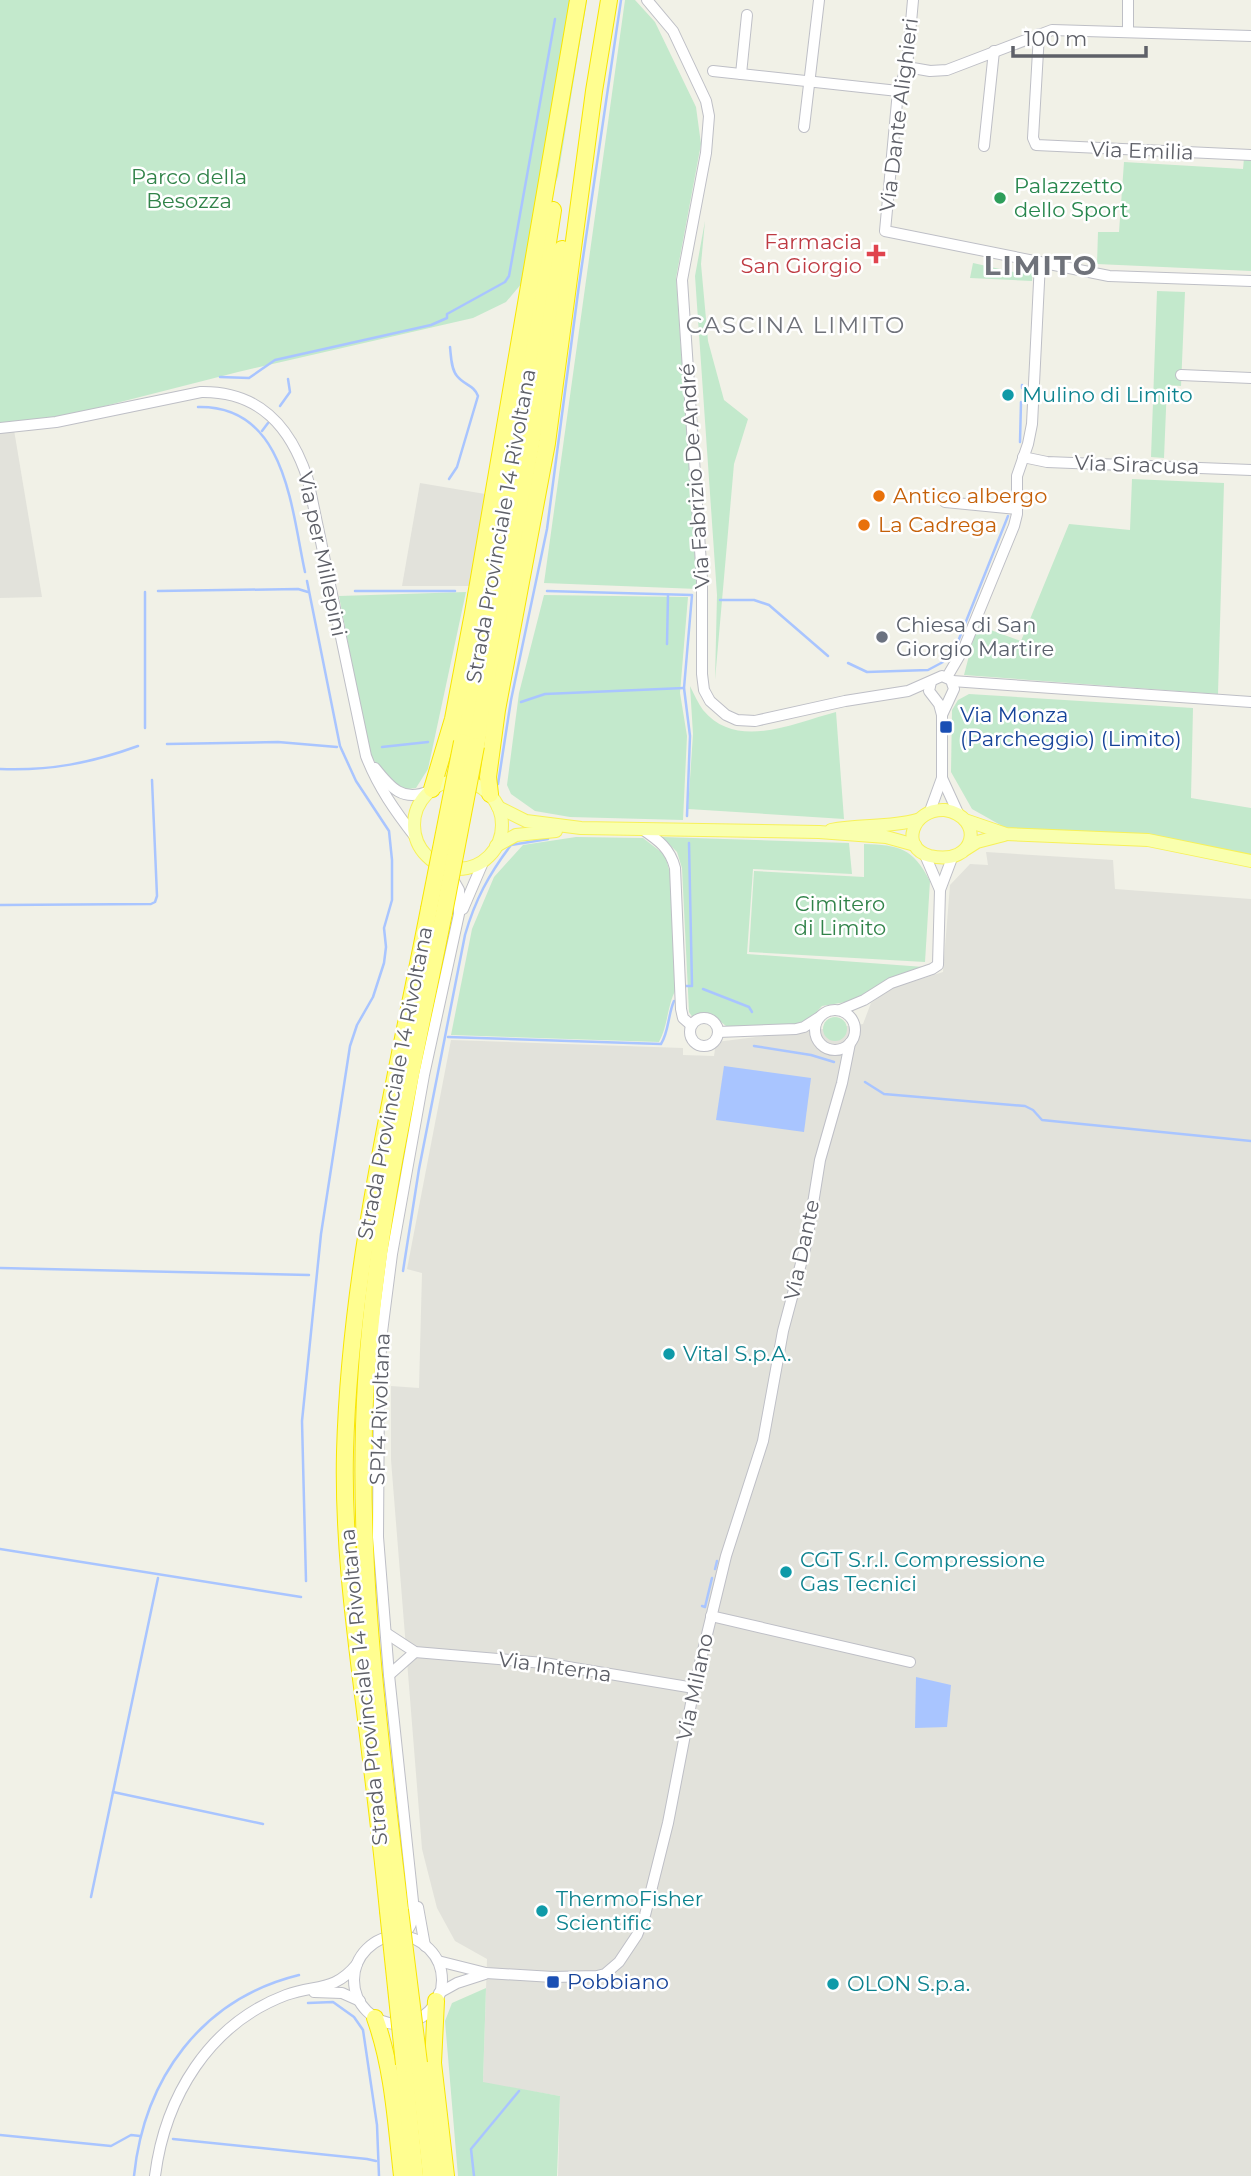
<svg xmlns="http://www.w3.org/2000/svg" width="1251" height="2176" viewBox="0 0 1251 2176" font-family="Montserrat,sans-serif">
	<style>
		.industrial { fill: #e2e2db }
		.green { fill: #c3e9cc }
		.water { fill: #a9c5ff }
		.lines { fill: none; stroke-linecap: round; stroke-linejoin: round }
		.stream { stroke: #a9c5ff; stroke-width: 2.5 }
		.minor-casing { stroke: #bebfc6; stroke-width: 12 }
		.major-casing { stroke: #f7f159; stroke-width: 14 }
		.highway-casing { stroke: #f8e600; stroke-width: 18 }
		.minor { stroke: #fff; stroke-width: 10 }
		.major { stroke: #f9ffae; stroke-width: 12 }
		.highway { stroke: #fffe90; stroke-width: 16 }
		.highway-bridge-casing { stroke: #f8e600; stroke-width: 18; stroke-linecap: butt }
		.highway-bridge { stroke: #fffe90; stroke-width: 16 }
		.leisure-dot { fill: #2e9e5b; stroke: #fff; stroke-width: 2.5 }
		.health-dot { fill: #e0444e; stroke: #fff; stroke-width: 2.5 }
		.culture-dot { fill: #0f9aa8; stroke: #fff; stroke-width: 2.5 }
		.food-dot { fill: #e8710a; stroke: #fff; stroke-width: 2.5 }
		.worship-dot { fill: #6b7280; stroke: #fff; stroke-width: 2.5 }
		.transit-dot { fill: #1a4fb4; stroke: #fff; stroke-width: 2.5 }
		.labels { text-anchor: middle; stroke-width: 5; stroke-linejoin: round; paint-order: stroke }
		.street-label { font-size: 21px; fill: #5e6068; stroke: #fff }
		.park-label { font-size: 21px; fill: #318349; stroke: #fff }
		.leisure-label { font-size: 21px; fill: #27864d; stroke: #fff; text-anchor: start }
		.health-label { font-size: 21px; fill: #be3a42; stroke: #fff; text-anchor: end }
		.culture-label { font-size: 21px; fill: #0d838f; stroke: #fff; text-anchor: start }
		.food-label { font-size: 21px; fill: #c56008; stroke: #fff; text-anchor: start }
		.worship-label { font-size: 21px; fill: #5b616d; stroke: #fff; text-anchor: start }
		.transit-label { font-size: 21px; fill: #164399; stroke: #fff; text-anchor: start }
		.neighbourhood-label { font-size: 23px; letter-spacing: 2px; fill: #6f727a; stroke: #fff }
		.district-label { font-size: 28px; font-weight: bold; letter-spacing: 2px; fill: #6f727a; stroke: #fff }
	</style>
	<rect width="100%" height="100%" fill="#f1f1e7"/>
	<g class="industrial">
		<path d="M13,424l29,173 -42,1v-173z"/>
		<path d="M420,483l71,12 -18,91h-71z"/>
		<path d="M986,852l127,8 2,29 136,10v1277h-693l2,-80 -77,-13 4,-124 -32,-18 -18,-33 -15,-59 -31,-389v-74l28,2 3,-115 -15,-4 44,-229 232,8v7l31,1 2,-14 147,-18 8,-21 21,-15 51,-16 7,-87 20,-21 18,1z"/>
	</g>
	<g class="green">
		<path d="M0,0h587l-29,176 -36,107 -16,19 -33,16 -235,54 -200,51 -38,4z"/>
		<path d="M625,0h10l20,22 41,85 5,37 -25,134 22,311 -154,-6z"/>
		<path d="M1244,158h7v113l-154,-7 1,-32h21l5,-70 119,7z"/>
		<path d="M705,221l-4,43 7,77 16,59 24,19 -14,45 -19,216 2,-85 -22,-319z"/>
		<path d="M973,263l45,10 2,-8 10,3 3,4 -1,9 -62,-3z"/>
		<path d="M1157,291l28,1 -4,94 -14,-1 -3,73 -13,-1z"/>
		<path d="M1132,479l92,4 -6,211 -254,-19 13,-50 44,16 48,-117 61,6z"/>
		<path d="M466,592l-38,177 -12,19 -16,2 -12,-10 -19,-27 -30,-157z"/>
		<path d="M544,595l144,2 -8,96 7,43 -4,84 -113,-3 -35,-6 -24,-17 -4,-9 12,-92z"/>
		<path d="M690,686c4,8 8,17 13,24 34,41 90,13 133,2l8,107 -156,-10 5,-75z"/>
		<path d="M969,694l224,14 -2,90 60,10v48l-247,-29 -32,-18 -21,-37 1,-62 6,-10z"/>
		<path d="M576,837l67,1 22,17 5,18 6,116c-9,17 -8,37 -17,53l-208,-7 21,-106 22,-52 29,-32z"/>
		<path d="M662,837l187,6 3,31 -99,-5 -6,85 177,13 -40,14 -26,19 -36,6 -13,14 -8,4 -68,3 -7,-1 -16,-13 -17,5 -4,-6 -7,-144 -5,-16z"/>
		<path d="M864,844c35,1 49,4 66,37l-5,81 -176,-10 5,-81 110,6z"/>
		<circle cx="835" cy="1029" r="12"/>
		<path d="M486,1988l-3,94 77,14 -3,80h-99l-13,-155 7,-18z"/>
	</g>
	<g class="water">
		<path d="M724,1066l87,12 -7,54 -88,-12z"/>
		<path d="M916,1677l35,8 -4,42 -32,1z"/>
	</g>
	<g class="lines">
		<g class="stream">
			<path d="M220,377l29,1 26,-18 156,-35 16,-7v-4l58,-32 4,-6 46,-257"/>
			<path d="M1022,388v-3"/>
			<path d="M280,406l10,-14 -2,-13"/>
			<path d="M198,407c88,-2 93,101 107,165"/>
			<path d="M262,431l6,-8"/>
			<path d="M1020,442l1,-40"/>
			<path d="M449,479l8,-12 21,-71c-4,-11 -14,-11 -21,-20 -6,-7 -6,-20 -7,-29"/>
			<path d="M158,591l140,-2 10,3"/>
			<path d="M355,591h100"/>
			<path d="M547,591l145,4 -8,93 6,48 -3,80"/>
			<path d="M145,592v136"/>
			<path d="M720,600h34l15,5 59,51"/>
			<path d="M667,644l1,-49"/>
			<path d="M848,663l19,9 61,-2 15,-8 12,-13 53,-133"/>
			<path d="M521,702l24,-8 139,-6"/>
			<path d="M167,744l111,-2 59,5"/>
			<path d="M382,747l46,-5"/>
			<path d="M0,769c50,2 91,-6 138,-23"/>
			<path d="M498,784l13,-84 36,-171 32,-244 42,-285"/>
			<path d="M0,905l151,-1 4,-2 2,-6 -5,-116"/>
			<path d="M686,986h6l-3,-143"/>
			<path d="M703,989l46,18 3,5"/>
			<path d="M448,1037l213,7c8,-12 7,-30 13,-43"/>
			<path d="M754,1046l57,9 23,7"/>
			<path d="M865,1082l19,12 141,12 8,4 9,10 209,21"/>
			<path d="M0,1268l309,7"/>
			<path d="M403,1271l16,-102 46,-234c10,-35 24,-61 46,-90l37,-6"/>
			<path d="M0,1549l301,48"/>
			<path d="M715,1569l2,-8"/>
			<path d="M306,1581l-4,-160 19,-187 29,-188 7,-21 16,-28 11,-34 2,-16 -2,-19 8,-28v-40l-3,-29 -33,-50 -16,-35 -33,-165"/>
			<path d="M702,1606l3,1 7,-29"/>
			<path d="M113,1792l150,32"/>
			<path d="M91,1897l67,-319"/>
			<path d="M308,2003l25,-1 21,15 9,13 14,95 2,51"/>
			<path d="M0,2135l111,11 20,-11 9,1"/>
			<path d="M173,2139l194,20 9,2"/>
			<path d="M134,2176c10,-97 67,-177 165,-201"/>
			<path d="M474,2176l-3,-27 48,-58"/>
		</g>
		<defs>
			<g id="minor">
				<path d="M647,0l26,31 33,70 3,15 -3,37 -24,127 20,299v95l2,16 6,11 16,14 11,5 18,1 90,-20 63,-10 34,-15 9,4 3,9 -12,26"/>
				<path d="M913,0l-6,67 -9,24 -13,140 224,45 142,5"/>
				<path d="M1128,0v32"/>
				<path d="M1039,34l-6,104 3,7 215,10"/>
				<path d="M907,67l23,4 17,-1 105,-40 199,6"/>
				<path d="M713,71l185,20"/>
				<path d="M741,74l6,-59"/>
				<path d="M804,127l15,-127"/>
				<path d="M984,146l10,-95"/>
				<path d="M1181,375l70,3"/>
				<path d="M0,428l56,-6 145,-30c59,-1 90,35 107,88l58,276c12,31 29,55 50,82"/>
				<path d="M1023,457l24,5 204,8"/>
				<path d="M945,502l72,7"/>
				<path d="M947,677l17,-29 50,-122 3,-12v-38l11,-32 4,-20 8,-162"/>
				<path d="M952,681l299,21"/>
				<path d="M375,768c15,19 28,35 54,23"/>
				<path d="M942,778l16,35"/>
				<path d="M930,811l12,-33v-63l-3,-11 -10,-13 2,-9"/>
				<path d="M642,829c16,11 28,19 33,39l6,141 2,9 8,7"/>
				<path d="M925,855l15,35"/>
				<path d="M463,909l21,-49"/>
				<circle cx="835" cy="1030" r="20"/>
				<path d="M840,1010l24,-10 27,-17 41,-14 6,-4 2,-75 12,-32"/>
				<circle cx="704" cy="1032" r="14"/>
				<path d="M718,1032l78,-3 8,-2 14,-9"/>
				<path d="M711,1616l199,46"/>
				<path d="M386,1633l29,19 129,11 150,25"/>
				<path d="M389,1675l26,-23"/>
				<path d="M418,1907l7,39"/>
				<path d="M399,1936c11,-4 14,-15 15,-25l-25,-236 -11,-138 1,-152 3,-53 10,-78 32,-179 35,-161v-24l-9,-16"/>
				<circle cx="398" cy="1980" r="44"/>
				<path d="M438,1961l48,12 67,4 44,-1 8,-2 14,-12 18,-27 8,-20 23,-92 26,-135 32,-132 37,-115 20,-110 24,-90 13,-81 22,-77 8,-40"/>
				<path d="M314,1992l28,1 18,8"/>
				<path d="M439,1993l18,-10 28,-9"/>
				<path d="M155,2176c10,-79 54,-152 131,-181 31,-11 48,-3 71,-31"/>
			</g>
			<g id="major">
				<circle cx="458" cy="825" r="44"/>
				<path d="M498,807l28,14 55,7 238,4 67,5 29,8"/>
				<path d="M945,810c40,7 32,57 -15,46 -31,-8 -18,-48 15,-46z"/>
				<path d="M965,820l41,14 142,6 103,21"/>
				<path d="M831,830c29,-6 57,-2 86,-10"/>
				<path d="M496,846l20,-11 40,-4"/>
				<path d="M966,849l11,-7 27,-7"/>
			</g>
			<g id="highway">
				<path d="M462,742l56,-305 35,-227"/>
				<path d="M476,746l56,-307 30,-190"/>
				<path d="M432,789l21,-70 20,-106 105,-613"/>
				<path d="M490,794l-2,-17 9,-67 50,-267 47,-352 15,-91"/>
				<path d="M400,1910c-20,-174 -45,-352 -34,-528 9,-158 47,-314 78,-469"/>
				<path d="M388,1911c-7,-72 -16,-144 -25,-216 -10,-80 -20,-161 -18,-243 5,-184 49,-363 84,-543"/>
				<path d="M436,2001l-3,62 13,113"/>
				<path d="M375,2018c18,50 21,105 27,158"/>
				<path d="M419,2063l12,113"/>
				<path d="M404,2064l11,112"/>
			</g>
		</defs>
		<use href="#minor" class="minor-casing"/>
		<use href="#major" class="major-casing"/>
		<use href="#highway" class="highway-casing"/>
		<use href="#minor" class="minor"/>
		<use href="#major" class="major"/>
		<use href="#highway" class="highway"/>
		<defs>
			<g id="highway-bridge">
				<path d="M429,909l33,-167"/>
				<path d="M444,913l32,-167"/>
				<path d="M400,1910l19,153"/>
				<path d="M388,1911l16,153"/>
			</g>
		</defs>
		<use href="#highway-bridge" class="highway-bridge-casing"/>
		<use href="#highway-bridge" class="highway-bridge"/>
	</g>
	<circle class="leisure-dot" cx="1000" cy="198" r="7"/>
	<path class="health-dot" d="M872.5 243.5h7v7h7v7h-7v7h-7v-7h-7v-7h7z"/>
	<g class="culture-dot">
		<circle cx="1008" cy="395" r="7"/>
		<circle cx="669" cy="1354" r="7"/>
		<circle cx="786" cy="1572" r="7"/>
		<circle cx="542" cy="1911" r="7"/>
		<circle cx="833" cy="1984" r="7"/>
	</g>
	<g class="food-dot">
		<circle cx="879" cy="496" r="7"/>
		<circle cx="864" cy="525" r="7"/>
	</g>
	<circle class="worship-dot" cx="882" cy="637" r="7"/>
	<g class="transit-dot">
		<rect x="939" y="720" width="14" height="14" rx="3.5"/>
		<rect x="546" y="1975" width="14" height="14" rx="3.5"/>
	</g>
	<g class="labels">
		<g class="street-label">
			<text transform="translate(899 115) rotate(-83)" y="7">Via Dante Alighieri</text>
			<text transform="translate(1142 151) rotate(2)" y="7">Via Emilia</text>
			<text transform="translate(1137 465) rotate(2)" y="7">Via Siracusa</text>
			<text transform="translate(695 476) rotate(-94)" y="7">Via Fabrizio De André</text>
			<text transform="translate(501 526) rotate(-80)" y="7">Strada Provinciale 14 Rivoltana</text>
			<text transform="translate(322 554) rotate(78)" y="7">Via per Millepini</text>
			<text transform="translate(395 1083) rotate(-79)" y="7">Strada Provinciale 14 Rivoltana</text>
			<text transform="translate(802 1250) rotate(-78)" y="7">Via Dante</text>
			<text transform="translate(380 1409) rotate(-88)" y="7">SP14 Rivoltana</text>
			<text transform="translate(555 1667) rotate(8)" y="7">Via Interna</text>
			<text transform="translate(364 1687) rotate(-96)" y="7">Strada Provinciale 14 Rivoltana</text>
			<text transform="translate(695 1687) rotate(-78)" y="7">Via Milano</text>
		</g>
		<g class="park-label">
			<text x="189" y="184">Parco della<tspan x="189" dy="24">Besozza</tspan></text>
			<text x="840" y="911">Cimitero<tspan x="840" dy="24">di Limito</tspan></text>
		</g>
		<g class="leisure-label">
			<text x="1014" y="193">Palazzetto<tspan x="1014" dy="24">dello Sport</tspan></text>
		</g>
		<g class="health-label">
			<text x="862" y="249">Farmacia<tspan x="862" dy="24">San Giorgio</tspan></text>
		</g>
		<g class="culture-label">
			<text x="1022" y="402">Mulino di Limito</text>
			<text x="683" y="1361">Vital S.p.A.</text>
			<text x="800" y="1567">CGT S.r.l. Compressione<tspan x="800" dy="24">Gas Tecnici</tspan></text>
			<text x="556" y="1906">ThermoFisher<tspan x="556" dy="24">Scientific</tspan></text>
			<text x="847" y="1991">OLON S.p.a.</text>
		</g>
		<g class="food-label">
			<text x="893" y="503">Antico albergo</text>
			<text x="878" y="532">La Cadrega</text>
		</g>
		<g class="worship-label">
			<text x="896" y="632">Chiesa di San<tspan x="896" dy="24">Giorgio Martire</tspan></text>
		</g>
		<g class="transit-label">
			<text x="960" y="722">Via Monza<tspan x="960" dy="24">(Parcheggio) (Limito)</tspan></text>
			<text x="567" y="1989">Pobbiano</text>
		</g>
		<g class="neighbourhood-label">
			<text x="796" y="333">CASCINA LIMITO</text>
		</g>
		<g class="district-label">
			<text x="1041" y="275">LIMITO</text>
		</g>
	</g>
	<path d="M1013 46v10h133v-10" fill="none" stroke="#5e6068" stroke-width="3.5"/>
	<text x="1024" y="46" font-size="21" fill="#5e6068" stroke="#ffffff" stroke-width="5" paint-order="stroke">100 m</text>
</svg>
